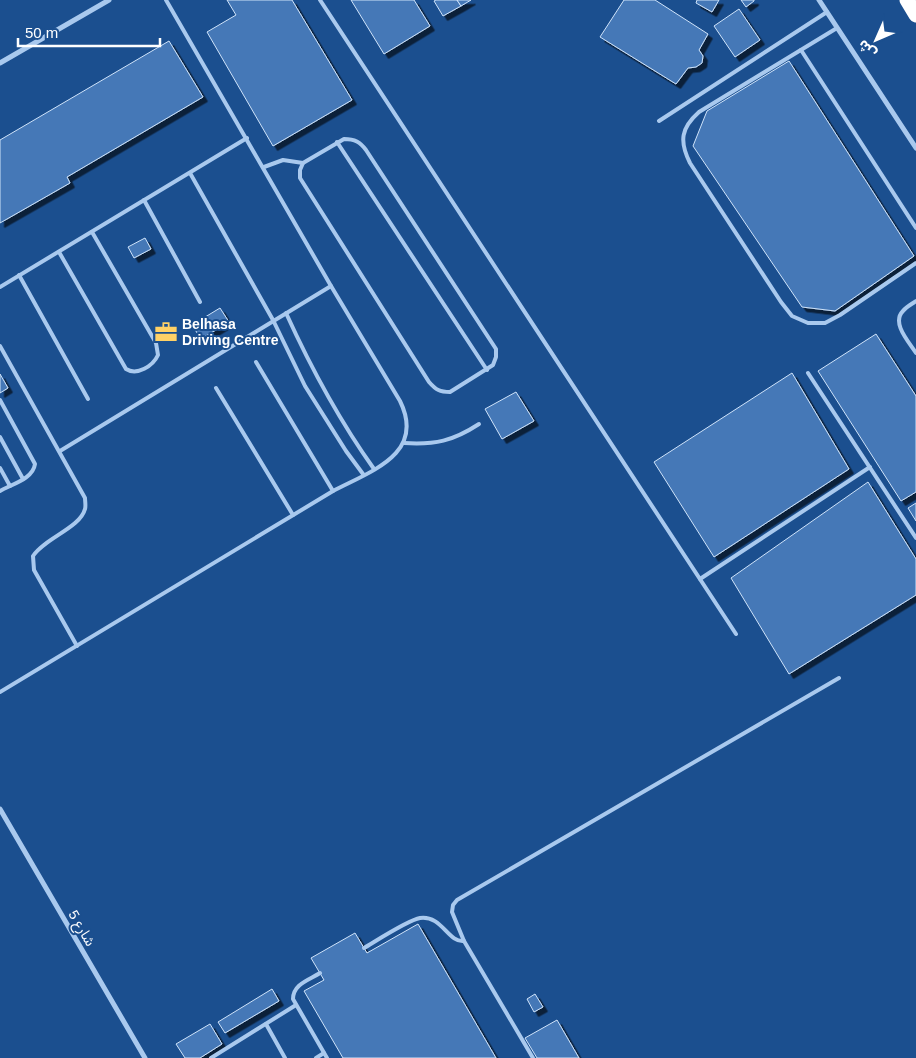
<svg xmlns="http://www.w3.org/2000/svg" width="916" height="1058" viewBox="0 0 916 1058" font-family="Helvetica,'Noto Sans Arabic',sans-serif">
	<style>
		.building { fill: #4478b7; stroke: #cfe3fa; filter: url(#shadow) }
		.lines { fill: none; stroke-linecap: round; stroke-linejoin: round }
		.lane { stroke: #a9c9ee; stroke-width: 4 }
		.street { stroke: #a9c9ee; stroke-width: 5 }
		.highway { stroke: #fff; stroke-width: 15 }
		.labels { text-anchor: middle; stroke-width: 4; stroke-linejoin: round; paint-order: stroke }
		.poi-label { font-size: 14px; font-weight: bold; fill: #fff; stroke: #1b4f8f; text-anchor: start }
		.street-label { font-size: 14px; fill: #fff; stroke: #1b4f8f }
	</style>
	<defs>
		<filter id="shadow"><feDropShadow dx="4.5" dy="4.5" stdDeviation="0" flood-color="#0009"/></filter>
	</defs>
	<rect width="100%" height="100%" fill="#1b4f8f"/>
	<g class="building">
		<path d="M227,0h65l60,100 -79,46 -66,-114 29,-17z"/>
		<path d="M351,0h63l16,26 -46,28z"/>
		<path d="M436,0h21l4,6 -18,10 -9,-15z"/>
		<path d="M457,0h14l-10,6z"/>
		<path d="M624,0h31l53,34 -9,16 4,6 -1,7 -6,4 -8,1 -12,16 -76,-47z"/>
		<path d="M697,0h22l-7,12 -16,-9z"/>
		<path d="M741,0h13v1l-8,6z"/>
		<path d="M739,9l21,31 -25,17 -21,-31z"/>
		<path d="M169,41l34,56 -136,80 3,6 -70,40v-83z"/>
		<path d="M789,61l125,195 -79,55 -33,-4 -109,-161 14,-35z"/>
		<path d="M145,238l6,11 -17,9 -6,-11z"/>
		<path d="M220,308l9,14 -28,17 -9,-14z"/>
		<path d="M876,334l40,62v96l-15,9 -83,-130z"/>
		<path d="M792,373l57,96 -135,88 -60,-95z"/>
		<path d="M0,374l8,14 -8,5z"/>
		<path d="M516,392l18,29 -32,18 -17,-30z"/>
		<path d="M868,482l48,77v36l-127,79 -58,-96z"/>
		<path d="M916,503v18l-8,-13z"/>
		<path d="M418,924l78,134h-153l-39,-67 20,-11 -13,-22 44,-25 12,20z"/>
		<path d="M272,989l7,12 -54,32 -7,-11z"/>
		<path d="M535,994l8,13 -9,5 -7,-13z"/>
		<path d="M557,1020l22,38h-42l-12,-20z"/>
		<path d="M210,1024l12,20 -22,14h-15l-9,-14z"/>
	</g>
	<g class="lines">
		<g class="lane">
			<path d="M320,0l416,634"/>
			<path d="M837,28l-138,84c-18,16 -20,29 -9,51l91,139 11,14 16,7h17l15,-8 76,-52"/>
			<path d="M801,50l115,178"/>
			<path d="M659,121l168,-109"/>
			<path d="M344,139c11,0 16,3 22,11l130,199v8l-3,8 -43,27c-10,0 -14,-2 -21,-10l-129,-204v-8l3,-7z"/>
			<path d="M337,142l150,228"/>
			<path d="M264,167l19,-7 20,3"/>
			<path d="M190,173l83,147 32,66 41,65 17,23"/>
			<path d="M144,200l56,102"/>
			<path d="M59,252l67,117c11,7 27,-3 32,-14l-2,-12 -64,-111"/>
			<path d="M19,275l69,124"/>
			<path d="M0,287l247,-149"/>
			<path d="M916,301c-4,3 -10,6 -13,10 -12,12 6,31 13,42"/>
			<path d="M286,313c25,55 53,107 88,156"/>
			<path d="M0,346l85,152c0,3 1,8 0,11 -5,19 -40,29 -52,47l1,14 43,76"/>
			<path d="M256,362l77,129"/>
			<path d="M808,373l108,165"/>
			<path d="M216,388l77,127"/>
			<path d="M0,400l35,64c-2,15 -23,20 -35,27"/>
			<path d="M0,437l23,42"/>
			<path d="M404,443c31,2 49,-2 75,-19"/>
			<path d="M60,451l271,-165"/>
			<path d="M0,468l10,18"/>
			<path d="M700,579l170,-112"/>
			<path d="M0,692l333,-201c38,-20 93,-37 67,-90l-69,-115 -165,-286"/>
			<path d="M364,948c12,-7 44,-28 56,-30 22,-3 28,25 44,23"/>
			<path d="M320,973c-11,7 -27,11 -27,26l34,59"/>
			<path d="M266,1024l19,34"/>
			<path d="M211,1058l85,-53"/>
			<path d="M316,1058l8,-5"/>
			<path d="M533,1058l-69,-117 -12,-29 1,-7 4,-5 382,-222"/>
		</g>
		<g class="street">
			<path d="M819,0l97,148"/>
			<path d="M0,63l109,-63"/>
			<path d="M0,809l145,249"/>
		</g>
		<path class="highway" d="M907,0l9,15"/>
	</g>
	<defs>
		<symbol id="office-bare" viewBox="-9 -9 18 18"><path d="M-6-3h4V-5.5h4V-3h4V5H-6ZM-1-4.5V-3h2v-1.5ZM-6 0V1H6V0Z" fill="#ffd166" stroke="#1b4f8f" stroke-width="2.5" paint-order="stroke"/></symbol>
	</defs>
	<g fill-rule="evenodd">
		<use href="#office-bare" x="150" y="316" width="32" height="32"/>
	</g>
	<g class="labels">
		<g class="poi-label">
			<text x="182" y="329">Belhasa<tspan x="182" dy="16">Driving Centre</tspan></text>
		</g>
		<g class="street-label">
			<text transform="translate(82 928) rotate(60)" y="5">شارع 5</text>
		</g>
	</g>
	<g transform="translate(876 40) rotate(225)" stroke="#1b4f8f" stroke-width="4" paint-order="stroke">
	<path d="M0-4L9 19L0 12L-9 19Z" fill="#ffffff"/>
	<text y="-8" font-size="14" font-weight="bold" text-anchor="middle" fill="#ffffff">ش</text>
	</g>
	<path d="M18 38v8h142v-8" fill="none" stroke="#ffffff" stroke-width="2.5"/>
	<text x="25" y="38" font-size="15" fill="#ffffff" stroke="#1b4f8f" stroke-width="4" paint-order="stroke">50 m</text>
</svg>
